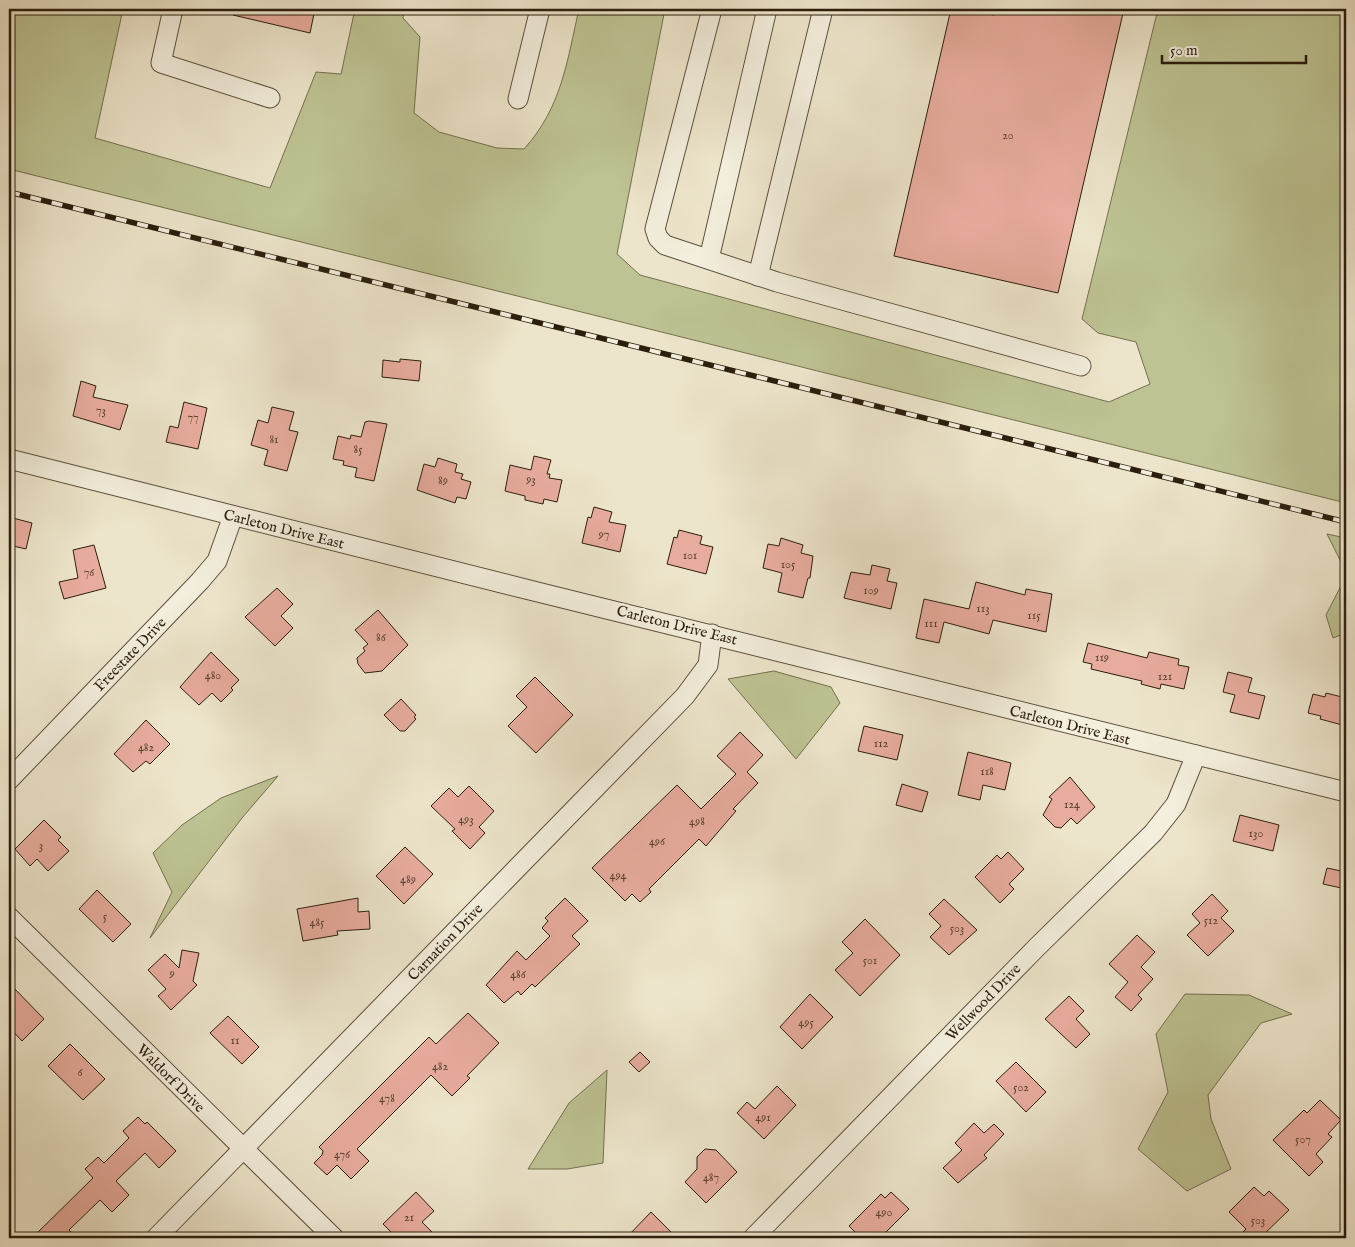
<svg xmlns="http://www.w3.org/2000/svg" width="1355" height="1247" viewBox="0 0 1355 1247" font-family="'IM FELL English',serif">
	<style>
		.green { fill: #bec393; stroke: #747050 }
		.building { fill: #e8ac9e; stroke: #2b1e0d }
		.lines { fill: none; stroke-linecap: round; stroke-linejoin: round }
		.minor-casing { stroke: #5c503c; stroke-width: 21 }
		.minor { stroke: #f3eedd; stroke-width: 19 }
		.rail-casing { stroke: #2b1e0d; stroke-width: 5.5 }
		.rail { stroke: #f3eedd; stroke-width: 4; stroke-dasharray: 11; stroke-linecap: butt }
		.labels { text-anchor: middle; stroke-width: 5; stroke-linejoin: round; paint-order: stroke }
		.number-label { font-size: 12px; fill: #5a4231 }
		.street-label { font-size: 15px; fill: #2b1e0d; stroke: #f3eedd }
	</style>
	<rect width="100%" height="100%" fill="#ede5cb"/>
	<filter id="stains"><feTurbulence type="fractalNoise" baseFrequency=".004" numOctaves="4"/><feColorMatrix values="0 0 0 0 .2 0 0 0 0 .09 0 0 0 0 .02 0 0 0 .5 -.17"/></filter>
	<radialGradient id="worn" r=".72"><stop offset=".6" stop-color="#630" stop-opacity="0"/><stop offset="1" stop-color="#630" stop-opacity=".3"/></radialGradient>
	<g class="green">
		<path d="M9,9h114l-28,129 175,50 46,-116 25,2 14,-65h49l-1,9 17,19 -6,76 25,19 58,16 27,1c38,-42 43,-88 55,-140h86l-48,245 23,21 469,127 41,-18 -14,-42 -38,-9 -16,-14 76,-310h188v494l-1337,-334z"/>
		<path d="M1327,534l19,4v34z"/>
		<path d="M1346,576v57l-13,5 -7,-23z"/>
		<path d="M774,671l57,16 9,16 -44,56 -68,-80z"/>
		<path d="M278,776l-36,42 -92,120 22,-46 -19,-39 29,-28 39,-27z"/>
		<path d="M1185,994l64,1 43,19 -31,9 -53,72 3,24 20,50 -44,22 -49,-42 30,-57 -12,-58z"/>
		<path d="M607,1070l-4,93 -36,6h-39l41,-66z"/>
	</g>
	<g class="building">
		<path d="M234,9h81l-5,24 -77,-18z"/>
		<path d="M951,9h17l26,6 2,-6h128l-66,284 -164,-37z"/>
		<path d="M400,359l21,2 -2,20 -37,-4 1,-17 17,2z"/>
		<path d="M81,381l15,5 -3,11 35,8 -8,25 -47,-14z"/>
		<path d="M184,402l23,6 -9,41 -32,-7 4,-16 8,2z"/>
		<path d="M272,407l22,5 -5,18 9,2 -11,39 -23,-6 4,-15 -17,-5 7,-25 10,3z"/>
		<path d="M369,421l18,3 -13,57 -19,-4 2,-9 -14,-3 1,-4 -11,-2 5,-23 12,3 1,-4 10,2 4,-15z"/>
		<path d="M534,456l17,4 -4,14h3l-1,4 13,2 -5,22 -13,-3 -1,5 -18,-4v-4l-20,-5 5,-26 21,5z"/>
		<path d="M438,458l19,6 -2,8 8,2 -2,5 10,3 -5,17 -9,-2 -2,6 -38,-13 7,-26 11,3z"/>
		<path d="M594,507l18,5 -3,10 17,3 -6,27 -38,-9 6,-26 3,1z"/>
		<path d="M9,517l23,6 -6,26 -17,-4z"/>
		<path d="M679,530l23,6 -2,8 13,3 -7,27 -39,-10 7,-27 3,1z"/>
		<path d="M781,538l22,7 -2,8 12,3 -3,22h-2l-5,20 -25,-6 4,-19 -19,-5 5,-24 11,2z"/>
		<path d="M94,545l12,43 -42,11 -5,-17 19,-4 -5,-28z"/>
		<path d="M872,565l18,4 -3,12 10,2 -6,26 -47,-11 7,-26 19,3z"/>
		<path d="M976,582l49,13 1,-6 26,5 -6,38 -53,-12 -4,14 -45,-12 -5,21 -23,-5 8,-39 45,10z"/>
		<path d="M277,588l16,16 -12,12 12,12 -18,18 -30,-29z"/>
		<path d="M378,610l30,35 -26,26 -17,2 -7,-9 -1,-6 8,-7 -2,-3 5,-4 -13,-14z"/>
		<path d="M1088,643l59,15 2,-6 30,7 -1,6 11,2 -5,22 -23,-5 -1,5 -19,-5 1,-3 -51,-12 1,-5 -9,-2z"/>
		<path d="M211,652l28,28 -8,8 2,2 -12,12 -9,-9 -13,12 -19,-18z"/>
		<path d="M1228,672l24,6 -4,14 17,4 -6,23 -29,-7 5,-17 -12,-3z"/>
		<path d="M535,677l38,38 -37,38 -28,-27 19,-19 -11,-11z"/>
		<path d="M1326,693l20,5v28l-26,-7 1,-3 -13,-3 5,-19 12,3z"/>
		<path d="M401,699l15,16 -2,2 2,2 -11,12h-5l-16,-16z"/>
		<path d="M146,720l24,24 -20,20 -4,-3 -13,11 -19,-18z"/>
		<path d="M864,726l39,9 -6,25 -39,-9z"/>
		<path d="M740,732l23,23 -16,17 11,11 -25,26 3,2 -30,35 -7,-7 -50,50 2,3 -11,10 -8,-8 -7,7 -33,-33 85,-83 24,24 35,-35 -19,-18z"/>
		<path d="M968,752l43,11 -6,27 -22,-5 -3,15 -22,-5z"/>
		<path d="M1070,777l25,30 -18,17 -6,-6 -10,10 -6,-1 -12,-12 9,-16 -3,-2z"/>
		<path d="M902,784l26,8 -6,20 -26,-7z"/>
		<path d="M469,786l25,25 -15,16 6,6 -15,16 -18,-18 3,-2 -24,-23 18,-18 9,9z"/>
		<path d="M1240,815l39,10 -6,26 -40,-10z"/>
		<path d="M44,820l17,17 -3,3 11,11 -21,20 -11,-12 -7,7 -15,-17z"/>
		<path d="M405,847l28,27 -29,30 -28,-28z"/>
		<path d="M1008,852l16,17 -15,15 5,5 -14,14 -25,-26 22,-22 4,4z"/>
		<path d="M1327,868l19,4v17l-23,-5z"/>
		<path d="M97,890l34,34 -18,18 -34,-33z"/>
		<path d="M1212,894l16,17 -7,7 13,13 -26,25 -21,-21 13,-12 -8,-9z"/>
		<path d="M358,898v14l11,-1 1,18 -33,2 1,4 -35,6 -6,-32z"/>
		<path d="M565,898l23,23 -16,15 8,8 -45,43 -3,-3 -11,11 -3,-4 -14,12 -18,-18 31,-34 9,9 24,-24 -8,-8 6,-7 -3,-3z"/>
		<path d="M944,899l33,31 -28,25 -19,-18 11,-11 -12,-12z"/>
		<path d="M865,919l35,36 -40,41 -25,-26 18,-17 -11,-11z"/>
		<path d="M1137,935l18,17 -14,15 12,12 -15,16 4,4 -11,12 -16,-14 13,-15 -19,-18z"/>
		<path d="M182,950l17,3 -6,28 4,4 -26,25 -13,-14 8,-7 -18,-19 17,-16 14,14z"/>
		<path d="M9,983l35,36 -22,22 -13,-14z"/>
		<path d="M810,994l23,23 -31,32 -22,-22z"/>
		<path d="M1069,996l15,15 -8,8 14,15 -14,14 -31,-29z"/>
		<path d="M468,1013l31,30 -32,33 3,2 -18,18 -21,-21 -74,74 12,12 -18,18 -14,-14 -10,10 -13,-12 8,-8 1,-4 -4,-4 110,-110 7,7z"/>
		<path d="M228,1016l31,31 -17,17 -32,-31z"/>
		<path d="M70,1044l35,35 -22,21 -35,-34z"/>
		<path d="M640,1052l10,10 -11,10 -10,-10z"/>
		<path d="M1016,1062l30,30 -20,20 -30,-31z"/>
		<path d="M777,1086l19,19 -32,34 -27,-26 10,-11 8,7z"/>
		<path d="M1320,1100l21,20 -13,14 4,3 -16,17 7,8 -14,14 -36,-36 31,-30 3,3z"/>
		<path d="M138,1117l7,7 2,-2 29,29 -17,17 -14,-15 -29,28 13,14 -17,17 -12,-12 -31,30 8,8h-45l61,-60 -8,-9 13,-12 6,6 25,-25 -6,-7z"/>
		<path d="M974,1123l10,10 10,-9 10,10 -20,21 3,3 -29,25 -15,-15 19,-18 -7,-7z"/>
		<path d="M705,1149l11,1 21,22 -31,31 -21,-21 12,-13v-12z"/>
		<path d="M1254,1187l10,9 5,-5 20,19 -29,28h-23l9,-9 -17,-17z"/>
		<path d="M416,1192l18,19 -12,11 16,16h-41l-14,-14z"/>
		<path d="M891,1192l18,17 -29,29h-19l-12,-12 32,-32 4,4z"/>
		<path d="M651,1212l26,26h-51z"/>
	</g>
	<g class="lines">
		<defs>
			<g id="minor">
				<path d="M173,9l-12,54 109,35"/>
				<path d="M712,9l-57,220 3,9 7,7 112,37 304,84"/>
				<path d="M518,99l22,-90"/>
				<path d="M709,259l58,-250"/>
				<path d="M758,276l65,-267"/>
				<path d="M9,459c445,114 891,222 1337,333"/>
				<path d="M9,780l191,-199 17,-20 16,-45"/>
				<path d="M9,917l325,321"/>
				<path d="M156,1238l529,-542 23,-31 4,-31"/>
				<path d="M753,1238l283,-290 117,-115 23,-29 20,-49"/>
			</g>
		</defs>
		<use href="#minor" class="minor-casing"/>
		<use href="#minor" class="minor"/>
		<defs>
			<path id="rail" d="M9,192l1337,330"/>
		</defs>
		<use href="#rail" class="rail-casing"/>
		<use href="#rail" class="rail"/>
	</g>
	<g class="labels">
		<g class="number-label">
			<text x="1008" y="139">20</text>
			<text x="101" y="414">73</text>
			<text x="193" y="421">77</text>
			<text x="274" y="443">81</text>
			<text x="358" y="453">85</text>
			<text x="531" y="483">93</text>
			<text x="443" y="484">89</text>
			<text x="604" y="538">97</text>
			<text x="690" y="559">101</text>
			<text x="788" y="568">105</text>
			<text x="89" y="576">76</text>
			<text x="871" y="594">109</text>
			<text x="983" y="612">113</text>
			<text x="1034" y="619">115</text>
			<text x="931" y="627">111</text>
			<text x="381" y="641">86</text>
			<text x="1102" y="661">119</text>
			<text x="213" y="679">480</text>
			<text x="1165" y="680">121</text>
			<text x="881" y="747">112</text>
			<text x="146" y="751">482</text>
			<text x="987" y="775">118</text>
			<text x="1072" y="808">124</text>
			<text x="466" y="823">493</text>
			<text x="697" y="825">498</text>
			<text x="1256" y="837">130</text>
			<text x="657" y="845">496</text>
			<text x="41" y="849">3</text>
			<text x="618" y="879">494</text>
			<text x="408" y="883">489</text>
			<text x="105" y="920">5</text>
			<text x="1211" y="924">512</text>
			<text x="317" y="926">485</text>
			<text x="957" y="932">503</text>
			<text x="870" y="964">501</text>
			<text x="172" y="977">9</text>
			<text x="518" y="978">486</text>
			<text x="806" y="1026">495</text>
			<text x="235" y="1044">11</text>
			<text x="440" y="1070">482</text>
			<text x="80" y="1076">6</text>
			<text x="1021" y="1091">502</text>
			<text x="387" y="1102">478</text>
			<text x="763" y="1121">491</text>
			<text x="1303" y="1143">507</text>
			<text x="342" y="1158">476</text>
			<text x="711" y="1181">487</text>
			<text x="884" y="1216">490</text>
			<text x="409" y="1221">21</text>
			<text x="1258" y="1224">503</text>
		</g>
		<g class="street-label">
			<text transform="translate(284 529) rotate(14)" y="5">Carleton Drive East</text>
			<text transform="translate(677 625) rotate(14)" y="5">Carleton Drive East</text>
			<text transform="translate(130 654) rotate(-46)" y="5">Freestate Drive</text>
			<text transform="translate(1070 725) rotate(14)" y="5">Carleton Drive East</text>
			<text transform="translate(445 942) rotate(-46)" y="5">Carnation Drive</text>
			<text transform="translate(983 1002) rotate(-46)" y="5">Wellwood Drive</text>
			<text transform="translate(171 1078) rotate(45)" y="5">Waldorf Drive</text>
		</g>
	</g>
	<rect width="1355" height="1247" fill="none" stroke="#ede5cb" stroke-width="30"/>
	<rect x="10" y="10" width="1335" height="1227" fill="none" stroke="#2b1e0d" stroke-width="2.5"/>
	<rect x="15" y="15" width="1325" height="1217" fill="none" stroke="#2b1e0d"/>
	<path d="M1162 55v8h144v-8" fill="none" stroke="#2b1e0d" stroke-width="2.5"/>
	<text x="1170" y="55" font-size="15" fill="#2b1e0d" stroke="#f3eedd" stroke-width="4" paint-order="stroke">50 m</text>
	<rect width="100%" height="100%" filter="url(#stains)"/>
	<rect width="100%" height="100%" fill="url(#worn)"/>
</svg>
